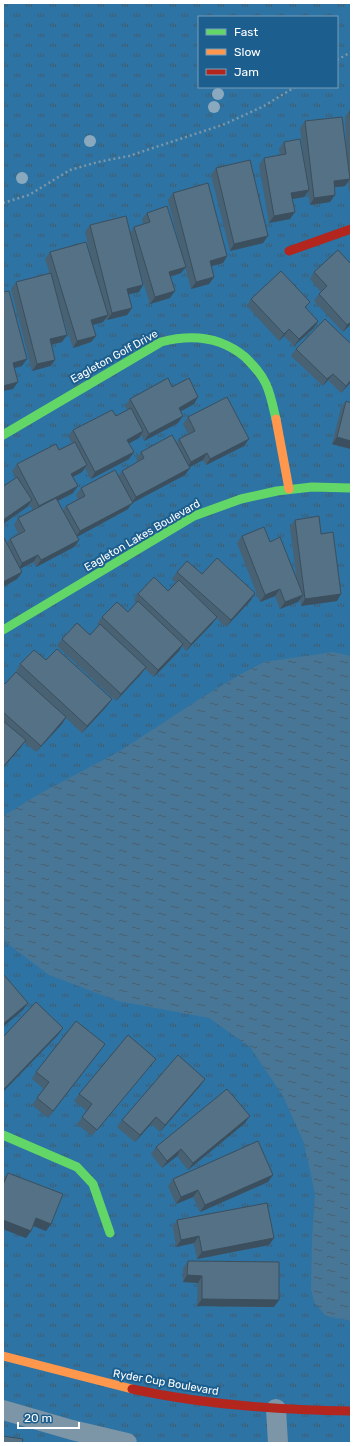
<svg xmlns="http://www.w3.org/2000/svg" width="354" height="1446" viewBox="0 0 354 1446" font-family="Rubik,sans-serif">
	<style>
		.grass { fill: url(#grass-tufts); fill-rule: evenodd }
		.water { fill: url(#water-ripples) }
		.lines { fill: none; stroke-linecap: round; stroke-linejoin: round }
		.path { stroke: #7d96a7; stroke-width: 2.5; stroke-dasharray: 2 3; stroke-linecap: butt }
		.street { stroke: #7d96a7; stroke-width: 20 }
		.fast { stroke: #63d668; stroke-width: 9 }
		.slow { stroke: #ff974d; stroke-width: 9 }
		.jam { stroke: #b3261e; stroke-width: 9 }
		.tree { fill: #8ba9be }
		.wall { fill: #486173 }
		.shaded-wall { fill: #3b4f5e }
		.building { fill: #547186; stroke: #3b4f5e }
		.labels { text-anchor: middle; stroke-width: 4; stroke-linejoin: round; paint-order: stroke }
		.street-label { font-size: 11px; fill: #fff; stroke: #1c5e8e }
	</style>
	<defs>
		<pattern id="grass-tufts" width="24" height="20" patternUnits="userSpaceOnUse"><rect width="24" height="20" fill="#2d73a3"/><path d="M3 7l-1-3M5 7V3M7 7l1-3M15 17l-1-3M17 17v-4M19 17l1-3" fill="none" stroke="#405c6f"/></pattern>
		<pattern id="water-ripples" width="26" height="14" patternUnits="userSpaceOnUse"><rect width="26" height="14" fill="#487697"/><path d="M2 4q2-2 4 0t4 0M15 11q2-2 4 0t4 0" fill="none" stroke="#4a5f6e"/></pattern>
	</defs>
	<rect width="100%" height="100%" fill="#365a74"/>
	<path class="grass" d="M3,3h348v1440h-348zM199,17h138v70h-138z"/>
	<path class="water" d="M333,652l18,4v665l-25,-5 -12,-14 -3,-13 1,-51 3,-44 -11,-51 -21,-47 -33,-49 -41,-29 -91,-17 -69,-26 -46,-35v-124l38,-23 79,-42 81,-53 40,-24 23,-12z"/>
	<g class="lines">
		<g class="path">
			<path d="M337,60l14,-8"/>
			<path d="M3,203l26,-8 41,-25 28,-8 31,-6 96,-32 39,-18 31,-19"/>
		</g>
		<g class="street">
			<path d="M276,1409l2,34"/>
			<path d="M3,1410l69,20 55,13"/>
		</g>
		<g class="fast">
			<path d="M3,435l158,-93c30,-8 59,-6 84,15 8,8 16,16 21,27 5,11 7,23 10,35"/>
			<path d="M3,630l191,-114 47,-17 36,-8 35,-4 39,1"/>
			<path d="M3,1135l74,32 16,17 17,49"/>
		</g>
		<g class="slow">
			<path d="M276,419l13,70"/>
			<path d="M3,1356l129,33"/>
		</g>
		<g class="jam">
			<path d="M289,251l62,-22"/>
			<path d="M132,1389c73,16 145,21 219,22"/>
		</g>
	</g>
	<g class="tree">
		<circle cx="218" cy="94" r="6"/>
		<circle cx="214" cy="107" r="6"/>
		<circle cx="90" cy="141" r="6"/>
		<circle cx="22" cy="178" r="6"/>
	</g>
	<g class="wall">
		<path d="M350,110h1v81h-2l-1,-10 -3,5 -11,1 -4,15 -20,3 -2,-13 -4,5 -12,2 -2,20 -21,4 -10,-58 5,-7 16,-3 -1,-6 5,-7 21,25 -5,-39 5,-7 42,38 -2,-42z"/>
		<path d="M216,168l47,75 -33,8 -19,-76z"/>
		<path d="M173,193l54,63 -4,7 -12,3 3,11 -5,7 -18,5 -23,-89z"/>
		<path d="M147,213l34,60 -10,4 -1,21 -20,6 -15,-50 8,31 -4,7 -11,2 4,14 -5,7 -20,5v-2l-4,4 -10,3 3,11 -5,6 -18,6 -16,-49 5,43 -11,3 4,15 -5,6 -18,5 -21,-82 5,-7 34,-8 -5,-15 5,-7 45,21 -10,-41 5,-7 40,8 4,-6 9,-3 -1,-5z"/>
		<path d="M351,264v60l-8,8 -29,-31 5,-7 2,-2 -11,-13 4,-7z"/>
		<path d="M251,299l59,3 -4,6 12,13 -4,7 -20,18 -10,-10 -5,5 -32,-35z"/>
		<path d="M351,344v38l-10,11 -13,-13 -5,6 -32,-30 5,-7z"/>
		<path d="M172,387l26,10 -4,7 -13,7 -3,12 -34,18 -3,-6 -2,3 -10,5v16l-38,20 -6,-11 -3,4 -9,5v16l-15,8 5,10 3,-5 12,-7 -2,-4 5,-7 37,-12 4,-5 16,-9 -2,-3 5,-7 35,-9 3,-4 9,-5 -5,-10 5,-7 56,29 -38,19 -3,-5 -14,7 1,1 -5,7 -53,28 -4,6 -51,28 -3,10 -38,20 -3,-5 -13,6 -3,11 -14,8v-50l4,6 3,-4 9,-4 -5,-10 4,-7 15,-7 -3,-7 -3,3 -24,17v-39l1,1 12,-8 -4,-7 5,-7 42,-14 13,-7 -4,-7 5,-6 43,-14 12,-6 -3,-4 5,-7z"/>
		<path d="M346,401l5,48 -19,-5 9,-36z"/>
		<path d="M295,520l26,14 16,67 -36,5 -1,-7 -2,3 -18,7 -5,-13 -15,6 -23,-59 5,-7 28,6 27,40 -7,-55z"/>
		<path d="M177,572l25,2 49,26 -25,27 -10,-9 -4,6 -26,27 -4,-5 -3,5 -25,26 -9,-8 -4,5 -25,27 -59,-55 5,-7 28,-4 9,-10 -2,-1 5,-7 26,-5 8,-9 -2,-3 4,-6 30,-3 8,-8 -4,-4z"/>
		<path d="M46,660l66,39 -5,7 -25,27 -16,-15 -4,6 -26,28 -12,-10 -21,26v-86l2,2 34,9 -23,-22 4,-7z"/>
		<path d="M100,1051l-52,67 -16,-13 12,-16 -12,-10 4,-7z"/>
		<path d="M151,1065l-59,71 -15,-12 10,-13 -13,-10 5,-7z"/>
		<path d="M205,1079l-5,7 -40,46 -9,-8 -16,18 -18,-15 5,-7z"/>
		<path d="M245,1123l-57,47 -11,-14 -15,12 -11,-14 5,-7z"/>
		<path d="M8,1173l38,58 -13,-5 -2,5 -5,7 -23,-9v-50z"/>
		<path d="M173,1179l95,3 -68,30 -7,-15 -17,7 -8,-18z"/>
		<path d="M177,1220l97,18 -5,7 -72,14 -3,-16 -18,4 -3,-20z"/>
		<path d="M188,1261l86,46 -77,-1 1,-23 -15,-1v-14z"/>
	</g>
	<g class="shaded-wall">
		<path d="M350,179l-5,7 -16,2 5,-7z"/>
		<path d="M309,190l-5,7 -17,3 4,-7z"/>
		<path d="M335,195l-5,7 -20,3 4,-7z"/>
		<path d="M295,212l-5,7 -21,4 5,-7z"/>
		<path d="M268,236l-5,7 -33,8 4,-7z"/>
		<path d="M227,256l-4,7 -18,5 5,-7z"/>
		<path d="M186,267l-5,6 -17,5 5,-6z"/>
		<path d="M214,277l-5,7 -18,5 5,-7z"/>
		<path d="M143,285l-4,7 -17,4 5,-7z"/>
		<path d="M175,291l-5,7 -20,6 5,-7z"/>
		<path d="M132,308l-5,7 -20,5 5,-7z"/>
		<path d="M108,315l-5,7 -17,5 5,-7z"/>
		<path d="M318,321l-4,7 -20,18 5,-7z"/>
		<path d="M351,322v2l-8,8 4,-7z"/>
		<path d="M289,329l-5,7 -5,5 5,-7z"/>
		<path d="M67,335l-5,7 -17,4 5,-7z"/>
		<path d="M96,336l-5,6 -18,6 4,-7z"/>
		<path d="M27,359l-5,7 -14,4 5,-7z"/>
		<path d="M55,360l-5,6 -18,5 5,-7z"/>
		<path d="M333,374l-10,12 4,-7z"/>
		<path d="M351,380v2l-10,11 5,-7z"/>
		<path d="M18,382l-5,7 -10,2v-5z"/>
		<path d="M198,397l-4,7 -20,11 5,-7z"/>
		<path d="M183,416l-5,7 -34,18 5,-7z"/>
		<path d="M143,431l-4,7 -17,9 5,-7z"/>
		<path d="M337,437l14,4v8l-19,-5z"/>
		<path d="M249,439l-5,7 -38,19 4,-6z"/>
		<path d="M134,452l-5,7 -38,20 4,-7z"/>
		<path d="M207,453l-4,7 -17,9 5,-7z"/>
		<path d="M87,465l-5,7 -15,8 4,-6z"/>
		<path d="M190,468l-5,7 -53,28 -4,6 -53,29 5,-7 51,-28 5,-6z"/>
		<path d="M78,486l-5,7 -39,20 5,-7z"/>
		<path d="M32,500l-5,7 -24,17v-4z"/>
		<path d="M79,540l-5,7 -38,20 5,-7z"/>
		<path d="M38,555l-5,7 -15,8 4,-7z"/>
		<path d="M22,572l-5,7 -14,8v-5z"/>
		<path d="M280,589l-5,7 -15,6 5,-7z"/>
		<path d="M255,593l-4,7 -25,27 5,-7z"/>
		<path d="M341,594l-4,7 -36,5 4,-7z"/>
		<path d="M303,595l-5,7 -18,7 5,-7z"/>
		<path d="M217,617l-5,7 -26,27 5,-7z"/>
		<path d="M183,644l-4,7 -25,26 4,-7z"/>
		<path d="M146,667l-5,7 -25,27 5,-7z"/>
		<path d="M112,699l-5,7 -25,27 5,-7z"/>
		<path d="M66,717l-4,7 -26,28 5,-6z"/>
		<path d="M26,740l-5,7 -18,21v-1z"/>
		<path d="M28,1003l-5,7 -20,17v-3z"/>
		<path d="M63,1028l-5,7 -55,57v-2l1,-1z"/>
		<path d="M105,1044l-5,7 -52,67 5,-7z"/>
		<path d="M205,1079l-5,7 -40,46 5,-7z"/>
		<path d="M250,1116l-5,7 -57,47 5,-7z"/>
		<path d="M156,1117l-5,7 -16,18 5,-7z"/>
		<path d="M181,1149l-4,7 -15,12 5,-7z"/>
		<path d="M273,1175l-5,7 -68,30 5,-7z"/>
		<path d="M198,1190l-5,7 -17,7 5,-7z"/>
		<path d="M36,1218l15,6 -5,7 -15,-6z"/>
		<path d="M3,1220l28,11 -5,7 -23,-9z"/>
		<path d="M199,1236l-5,7 -18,4 5,-7z"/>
		<path d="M274,1238l-5,7 -72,14 5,-7z"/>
		<path d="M187,1275l15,1 -4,7 -15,-1z"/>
		<path d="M202,1299l77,1 -5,7 -77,-1z"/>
	</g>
	<g class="building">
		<path d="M350,110h1v24z"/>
		<path d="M342,117l8,62 -16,2 1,14 -21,3 -9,-77z"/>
		<path d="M300,139l9,51 -18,3 4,19 -21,4 -10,-58 22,-4 -2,-12z"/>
		<path d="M250,160l18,76 -34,8 -18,-76z"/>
		<path d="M208,183l19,73 -17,5 4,16 -18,5 -23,-89z"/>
		<path d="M167,206l19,61 -17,5 6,19 -20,6 -21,-70 16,-5 -3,-9z"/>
		<path d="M126,216l17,69 -16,4 5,19 -20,5 -22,-88z"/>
		<path d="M86,242l22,73 -17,5 5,16 -19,5 -27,-89z"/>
		<path d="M338,250l13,14v58l-4,3 -28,-31 8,-8 -13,-14z"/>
		<path d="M281,271l29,31 -5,5 13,14 -19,18 -10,-10 -5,5 -33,-35z"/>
		<path d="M51,273l16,62 -17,4 5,21 -18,4 -21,-82z"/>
		<path d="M9,291l18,68 -14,4 5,19 -15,4v-94z"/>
		<path d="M325,319l26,25v36l-5,6 -13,-12 -6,5 -31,-30z"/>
		<path d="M168,378l4,9 17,-9 9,19 -19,11 4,8 -34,18 -19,-35z"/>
		<path d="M227,397l22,42 -39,20 -3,-6 -16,9 -12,-23 16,-8 -7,-14z"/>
		<path d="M346,401l5,2v38l-14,-4z"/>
		<path d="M131,408l12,23 -16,9 7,12 -39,20 -22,-42 39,-20 4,6z"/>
		<path d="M172,435l18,33 -54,29 -14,-26 22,-13 -3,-6z"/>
		<path d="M75,442l12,23 -16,9 7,12 -39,20 -22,-42 39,-20 3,6z"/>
		<path d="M115,470l18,33 -53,28 -14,-25 19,-10 -4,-8z"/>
		<path d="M17,477l15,23 -29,20v-35l1,1z"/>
		<path d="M56,498l23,42 -38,20 -3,-5 -16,8 -12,-24 15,-8 -7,-13z"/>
		<path d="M319,516l2,18 12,-2 8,62 -36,5 -10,-79z"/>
		<path d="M264,527l6,15 10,-5 23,58 -18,7 -5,-13 -15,6 -23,-59z"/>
		<path d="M3,536l19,36 -19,10z"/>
		<path d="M217,558l38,35 -24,27 -54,-48 10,-11 15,13z"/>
		<path d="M154,577l14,14 11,-11 38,37 -26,27 -53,-50z"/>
		<path d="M138,601l45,43 -25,26 -56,-53 15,-15 11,10z"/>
		<path d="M77,623l13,12 10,-11 46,43 -25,27 -59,-55z"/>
		<path d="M57,649l55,50 -25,27 -67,-62 14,-14 12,10z"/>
		<path d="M16,672l50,45 -25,29 -38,-34v-30l2,2z"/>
		<path d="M3,721l23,19 -23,27z"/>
		<path d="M4,975l24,28 -25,21v-48z"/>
		<path d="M36,1002l27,26 -59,61 -1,-1v-27l1,-1 -1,-1v-22z"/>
		<path d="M76,1021l29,23 -52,67 -16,-13 12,-16 -13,-10z"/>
		<path d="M128,1035l28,24 -59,71 -15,-13 10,-13 -13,-10z"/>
		<path d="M178,1055l27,24 -40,46 -9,-8 -16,18 -18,-15z"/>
		<path d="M227,1089l23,27 -57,47 -12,-14 -14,12 -11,-14z"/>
		<path d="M258,1141l15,34 -68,30 -7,-15 -17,7 -8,-18z"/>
		<path d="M8,1173l55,21 -12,30 -15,-6 -5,13 -28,-11v-35z"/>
		<path d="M267,1203l7,35 -72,14 -3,-16 -18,4 -4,-20z"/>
		<path d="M188,1261l91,1v38l-77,-1v-23l-15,-1z"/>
		<path d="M3,1436l20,3 -1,4h-19z"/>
	</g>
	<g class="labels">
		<g class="street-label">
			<text transform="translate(114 356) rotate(-29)" y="4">Eagleton Golf Drive</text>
			<text transform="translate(142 535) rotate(-30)" y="4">Eagleton Lakes Boulevard</text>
			<text transform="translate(166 1382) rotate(10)" y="4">Ryder Cup Boulevard</text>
		</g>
	</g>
	<rect width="354" height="1446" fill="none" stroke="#ffffff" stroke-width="8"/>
	<rect x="198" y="16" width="140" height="72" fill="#1c5e8e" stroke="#779ebb"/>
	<rect x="206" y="29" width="20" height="6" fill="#63d668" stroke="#779ebb"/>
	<text x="234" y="36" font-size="12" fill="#ffffff">Fast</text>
	<rect x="206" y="49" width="20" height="6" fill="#ff974d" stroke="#779ebb"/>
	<text x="234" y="56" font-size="12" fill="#ffffff">Slow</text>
	<rect x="206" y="69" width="20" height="6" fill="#b3261e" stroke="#779ebb"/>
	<text x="234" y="76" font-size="12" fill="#ffffff">Jam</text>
	<path d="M18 1422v6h61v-6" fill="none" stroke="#ffffff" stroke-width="2"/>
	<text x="24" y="1422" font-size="12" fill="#ffffff" stroke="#1c5e8e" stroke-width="3" paint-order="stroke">20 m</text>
</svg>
